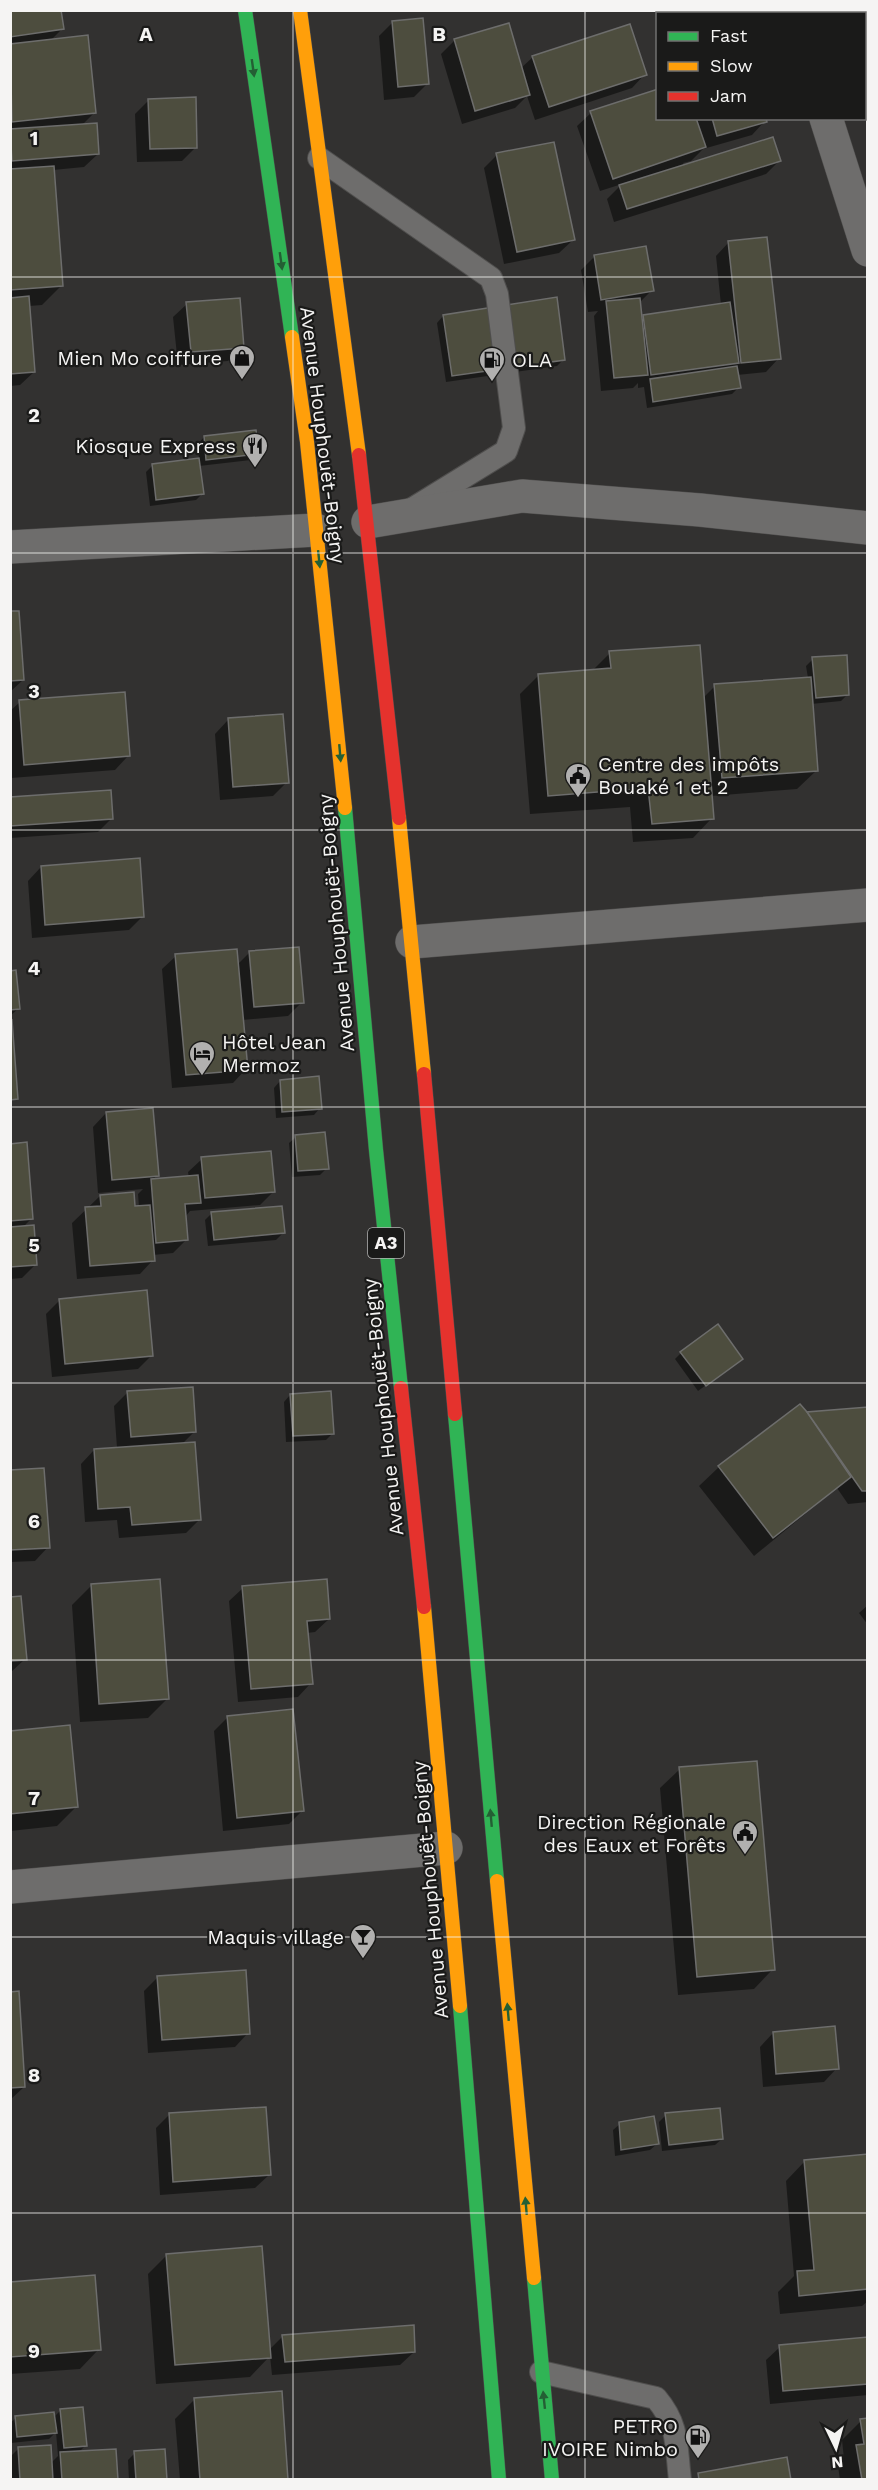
<svg xmlns="http://www.w3.org/2000/svg" width="878" height="2490" viewBox="0 0 878 2490" font-family="'Work Sans',sans-serif">
	<style>
		.shadow { fill: #0007 }
		.building { fill: #4d4d3e; stroke: #6d6d6c; stroke-width: 1.5 }
		.lines { fill: none; stroke-linecap: round; stroke-linejoin: round }
		.lane-casing { stroke: #4f4e4d; stroke-width: 24 }
		.street-casing { stroke: #4f4e4d; stroke-width: 34 }
		.fast-casing { stroke: #4f4e4d; stroke-width: 15 }
		.slow-casing { stroke: #4f4e4d; stroke-width: 15 }
		.jam-casing { stroke: #4f4e4d; stroke-width: 15 }
		.lane { stroke: #6e6d6c; stroke-width: 22 }
		.street { stroke: #6e6d6c; stroke-width: 33 }
		.fast { stroke: #30b455; stroke-width: 14 }
		.slow { stroke: #ff9f0a; stroke-width: 14 }
		.jam { stroke: #e5322d; stroke-width: 14 }
		.oneway { fill: #245f34 }
		.grid { fill: none; stroke: #f5f4f3; stroke-width: 1.5; stroke-opacity: 0.55 }
		.labels { text-anchor: middle; stroke-width: 4.5; stroke-linejoin: round; paint-order: stroke }
		.shield { fill: #1a1a19; stroke: #b3b3b2; stroke-width: 1.5 }
		.shield-label { font-size: 18px; font-weight: bold; fill: #f5f4f3 }
		.poi-label { font-size: 20px; fill: #f5f4f3; stroke: #1a1a19; text-anchor: end }
		.street-label { font-size: 20px; fill: #f5f4f3; stroke: #1a1a19 }
		.grid-label { font-size: 20px; text-anchor: middle; font-weight: bold; fill: #f5f4f3; stroke: #1a1a19; stroke-width: 4.5; stroke-linejoin: round; paint-order: stroke }
	</style>
	<rect width="100%" height="100%" fill="#323130"/>
	<g class="shadow">
		<path d="M10,10l52,19 -12,12 44,72 -13,13 17,28 -14,13 -31,3 8,116 -19,19 -13,1 5,66 -14,13 -10,1z"/>
		<path d="M393,22l34,62 -13,13 -30,3 -5,-64z"/>
		<path d="M455,40l66,28 12,-11 112,17 -13,14 -97,32 -8,-24 -12,12 -53,16 -21,-70z"/>
		<path d="M149,100l47,47 -14,14 -45,1 -2,-48z"/>
		<path d="M591,113l67,5h107v3l-13,14 -49,14 -12,12 -8,2 1,3 95,-5 -13,13 -152,48 -7,-23 15,-15 -22,7 -23,-65z"/>
		<path d="M497,155l76,85 -14,13 -55,11 -20,-96z"/>
		<path d="M729,242l50,116 -13,14 -29,3 2,12 -7,7 -85,14 -3,-21 -6,1v-5l-5,5 -32,3 -7,-75 4,-5 -10,1 -7,-42 14,-14 57,34 -13,13 2,16 3,-3 77,-11 -5,-49z"/>
		<path d="M187,304l55,43 -14,14 -50,4 -5,-48z"/>
		<path d="M443,316l121,43 -7,7 -111,16 -9,-59z"/>
		<path d="M204,437l54,17 -7,6 -52,6 3,28 -6,6 -46,6 -4,-34 7,-7 46,-5 -1,-16z"/>
		<path d="M10,613l13,67 -13,12z"/>
		<path d="M610,653l93,45 12,-12 93,-8 -2,-12 7,-7 35,35 -7,7 -30,3 6,66 -20,19 -86,7 1,22 -19,20 -60,4 -3,-35 -100,7 -10,-120 19,-19 53,-4z"/>
		<path d="M20,702l108,54 -13,14 -104,8 -1,-67z"/>
		<path d="M228,720l59,62 -14,14 -53,4 -5,-66z"/>
		<path d="M10,799l102,19 -14,14 -88,6z"/>
		<path d="M41,867l102,49 -14,14 -97,8 -4,-57z"/>
		<path d="M249,953l53,49 -14,14 -46,4 4,49 -13,14 -61,5 -10,-119 14,-13 61,9z"/>
		<path d="M10,972l8,37 -8,7z"/>
		<path d="M280,1081l40,27 -6,7 -38,3 -2,-30z"/>
		<path d="M106,1113l51,62 -5,6 37,-3 -1,-6 14,-13 71,33 -13,13 -70,6 -4,5 1,23 -14,14 -20,2v5l-13,14 -63,5 -5,-56 28,-27 39,11 -1,-13 5,-5 -45,4 -5,-66z"/>
		<path d="M296,1137l31,31 -7,7 -28,2 -3,-34z"/>
		<path d="M10,1145l22,73 -10,10 14,36 -14,14 -12,1z"/>
		<path d="M212,1213l71,20 -7,7 -68,6 -3,-26z"/>
		<path d="M60,1300l92,55 -14,14 -86,8 -6,-63z"/>
		<path d="M681,1353l60,6 -43,32 -23,-32z"/>
		<path d="M128,1392l67,39 -13,13 17,76 -13,13 -67,5 -2,-18 -32,2 -4,-58 13,-14 23,-2 -3,-42z"/>
		<path d="M290,1395l43,38 -7,7 -40,2 -2,-40z"/>
		<path d="M799,1406l8,8 61,-6v94l-20,2 -11,-16 -83,68 -55,-70 20,-19z"/>
		<path d="M10,1471l38,76 -13,14 -25,1z"/>
		<path d="M92,1585l75,114 -19,19 -68,4 -8,-117z"/>
		<path d="M243,1588l86,31 -14,13 -8,1 4,50 -13,14 -60,5 -9,-101z"/>
		<path d="M10,1599l15,60 -15,14z"/>
		<path d="M868,1605v20l-9,-12z"/>
		<path d="M228,1717l74,94 -13,13 -66,7 -9,-100z"/>
		<path d="M10,1732l66,75 -19,19 -47,5z"/>
		<path d="M680,1769l93,200 -19,20 -76,6 -18,-207z"/>
		<path d="M158,1977l90,56 -13,14 -87,6 -4,-62z"/>
		<path d="M10,1993l14,94 -14,13z"/>
		<path d="M773,2033l64,35 -13,14 -61,5 -3,-40z"/>
		<path d="M169,2115l100,60 -14,13 -95,7 -4,-67z"/>
		<path d="M666,2115l56,24 -7,6 -53,6 -3,-29z"/>
		<path d="M620,2124l37,20 -7,6 -35,6 -2,-26z"/>
		<path d="M868,2155v146l-6,5 -82,8 -2,-22 16,-16 -8,-95 19,-20z"/>
		<path d="M167,2255l101,96 15,-15 131,16 -14,13 -128,10 -2,-19 -20,21 -94,7 -8,-110z"/>
		<path d="M10,2283l89,66 -19,20 -70,5z"/>
		<path d="M868,2339v56l-98,9 -4,-44 14,-13z"/>
		<path d="M194,2400l93,80h-107l-5,-61z"/>
		<path d="M61,2410l24,36 -7,7 39,27h-107v-23l9,-9 31,16 8,-8 -2,-24 -7,7 -38,4 -1,-20 6,-5h37z"/>
		<path d="M868,2420v60h-28l-2,-14 6,-7 -2,-19 19,-19z"/>
		<path d="M135,2453l31,27h-37l-1,-20z"/>
	</g>
	<g class="building">
		<path d="M10,10h51l3,19 -54,8z"/>
		<path d="M423,18l6,66 -31,3 -6,-66z"/>
		<path d="M509,23l21,72 -55,16 -21,-72z"/>
		<path d="M630,24l17,51 -98,32 -17,-51z"/>
		<path d="M88,35l8,78 -84,9 -2,-78z"/>
		<path d="M658,89v29h38l10,29 -93,32 -23,-68z"/>
		<path d="M196,97l1,51 -47,1 -2,-50z"/>
		<path d="M712,118h54l1,4 -50,14z"/>
		<path d="M97,123l2,31 -87,7 -2,-32z"/>
		<path d="M773,137l8,24 -154,48 -8,-24z"/>
		<path d="M554,142l21,98 -58,12 -21,-99z"/>
		<path d="M54,166l9,120 -53,4v-121z"/>
		<path d="M767,237l14,122 -40,4 -13,-122z"/>
		<path d="M646,246l8,45 -53,9 -7,-45z"/>
		<path d="M29,296l6,76 -25,2v-76z"/>
		<path d="M557,297l8,63 -113,16 -9,-61z"/>
		<path d="M240,298l4,50 -53,4 -5,-50z"/>
		<path d="M640,298l8,77 -34,3 -8,-77z"/>
		<path d="M730,302l9,61 -88,12 -8,-60z"/>
		<path d="M737,366l4,22 -88,14 -3,-23z"/>
		<path d="M256,430l3,24 -53,6 -2,-24z"/>
		<path d="M199,458l5,36 -48,6 -4,-36z"/>
		<path d="M10,611h9l5,69 -14,1z"/>
		<path d="M700,645l14,174 -62,5 -4,-36 -100,8 -10,-122 73,-6 -2,-17z"/>
		<path d="M847,655l2,40 -33,3 -4,-41z"/>
		<path d="M811,677l7,94 -96,7 -8,-94z"/>
		<path d="M125,692l5,64 -106,9 -5,-65z"/>
		<path d="M283,714l6,69 -56,4 -5,-69z"/>
		<path d="M111,790l2,29 -103,7v-29z"/>
		<path d="M140,858l4,59 -99,8 -4,-59z"/>
		<path d="M299,947l5,56 -50,4 -5,-56z"/>
		<path d="M237,949l11,121 -62,5 -11,-121z"/>
		<path d="M16,970l4,39 -10,1v-39z"/>
		<path d="M12,1020l6,79 -8,1v-79z"/>
		<path d="M319,1076l3,33 -40,3 -2,-32z"/>
		<path d="M153,1108l6,68 -47,4 -6,-68z"/>
		<path d="M325,1132l4,37 -31,2 -3,-36z"/>
		<path d="M27,1142l6,77 -23,2v-77z"/>
		<path d="M271,1151l4,41 -70,6 -4,-41z"/>
		<path d="M198,1175l3,28 -16,1 3,36 -32,3 -5,-64z"/>
		<path d="M134,1192l1,14 15,-1 5,56 -65,5 -5,-59 16,-1 -1,-11z"/>
		<path d="M282,1206l3,27 -71,7 -3,-28z"/>
		<path d="M34,1225l3,40 -27,2v-40z"/>
		<path d="M147,1290l6,66 -88,8 -6,-65z"/>
		<path d="M718,1324l25,35 -37,27 -26,-34z"/>
		<path d="M193,1387l3,45 -65,5 -4,-46z"/>
		<path d="M331,1391l3,43 -41,2 -3,-42z"/>
		<path d="M800,1404l7,8 44,65 -78,61 -55,-72z"/>
		<path d="M868,1407v84h-6l-55,-79z"/>
		<path d="M195,1442l6,78 -69,5 -2,-18 -32,2 -4,-60z"/>
		<path d="M44,1468l6,80 -40,2v-80z"/>
		<path d="M160,1579l9,120 -70,5 -8,-120z"/>
		<path d="M327,1579l3,40 -23,2 6,63 -62,5 -9,-103z"/>
		<path d="M21,1596l6,64 -17,1v-64z"/>
		<path d="M293,1709l11,102 -67,7 -10,-102z"/>
		<path d="M70,1725l8,82 -68,7v-83z"/>
		<path d="M757,1761l18,209 -78,7 -18,-210z"/>
		<path d="M246,1970l4,64 -88,6 -5,-64z"/>
		<path d="M19,1991l6,96 -15,1v-96z"/>
		<path d="M835,2026l4,43 -63,5 -3,-42z"/>
		<path d="M266,2107l5,68 -98,7 -4,-69z"/>
		<path d="M720,2108l3,31 -54,6 -4,-32z"/>
		<path d="M654,2116l5,28 -38,6 -2,-28z"/>
		<path d="M868,2154v135l-69,7 -2,-25 17,-1 -10,-110z"/>
		<path d="M262,2246l9,112 -96,7 -9,-111z"/>
		<path d="M95,2275l6,75 -91,7v-75z"/>
		<path d="M414,2325l1,27 -130,10 -3,-27z"/>
		<path d="M868,2337v47l-85,7 -4,-46z"/>
		<path d="M282,2391l6,89h-88l-6,-82z"/>
		<path d="M83,2407l4,39 -23,2 -4,-39z"/>
		<path d="M54,2412l3,21 -40,4 -2,-21z"/>
		<path d="M868,2418v62h-6l-6,-35 8,-1 -4,-25z"/>
		<path d="M51,2445l2,35h-33l-2,-33z"/>
		<path d="M116,2449l2,31h-56l-2,-28z"/>
		<path d="M165,2449l2,31h-31l-2,-29z"/>
		<path d="M787,2457l4,23h-92l-1,-7z"/>
	</g>
	<g class="lines">
		<defs>
			<g id="lane">
				<path d="M319,158l172,120 6,16 17,134 -8,23 -94,58"/>
				<path d="M541,2372l115,26c23,27 20,48 24,82"/>
			</g>
			<g id="street">
				<path d="M792,10v4"/>
				<path d="M826,118l42,132"/>
				<path d="M368,522l154,-26 178,14 168,18"/>
				<path d="M10,547l306,-17"/>
				<path d="M412,942l456,-37"/>
				<path d="M10,1887l436,-39"/>
			</g>
			<g id="fast">
				<path d="M245,10l47,327"/>
				<path d="M345,808l31,342 25,238"/>
				<path d="M455,1414l42,467"/>
				<path d="M460,2006l39,474"/>
				<path d="M534,2278l18,202"/>
			</g>
			<g id="slow">
				<path d="M300,10l59,445"/>
				<path d="M292,337l15,105 38,366"/>
				<path d="M399,818l25,256"/>
				<path d="M424,1607l36,399"/>
				<path d="M497,1881l37,397"/>
			</g>
			<g id="jam">
				<path d="M359,455l40,363"/>
				<path d="M424,1074l31,340"/>
				<path d="M401,1388l23,219"/>
			</g>
		</defs>
		<use href="#lane" class="lane-casing"/>
		<use href="#street" class="street-casing"/>
		<use href="#fast" class="fast-casing"/>
		<use href="#slow" class="slow-casing"/>
		<use href="#jam" class="jam-casing"/>
		<use href="#lane" class="lane"/>
		<use href="#street" class="street"/>
		<use href="#fast" class="fast"/>
		<use href="#slow" class="slow"/>
		<use href="#jam" class="jam"/>
	</g>
	<defs><path id="oneway-solid" d="M-6-.8H1V-3.2L6.5 0L1 3.2V.8H-6Z" transform="scale(1.5)"/></defs>
	<g class="oneway">
		<use href="#oneway-solid" transform="translate(253 68) rotate(82)"/>
		<use href="#oneway-solid" transform="translate(281 261) rotate(82)"/>
		<use href="#oneway-solid" transform="translate(319 559) rotate(84)"/>
		<use href="#oneway-solid" transform="translate(340 753) rotate(85)"/>
		<use href="#oneway-solid" transform="translate(491 1818) rotate(-95)"/>
		<use href="#oneway-solid" transform="translate(508 2012) rotate(-95)"/>
		<use href="#oneway-solid" transform="translate(526 2206) rotate(-95)"/>
		<use href="#oneway-solid" transform="translate(544 2400) rotate(-96)"/>
	</g>
	<path class="grid" d="M293,10v2470M585,10v2470M10,277h858M10,553h858M10,830h858M10,1107h858M10,1383h858M10,1660h858M10,1937h858M10,2213h858"/>
	<defs>
		<symbol id="shop-pin" viewBox="-11 -11 22 30"><path d="M0 17L-7.5 6A9.5 9.5 0 1 1 7.5 6Z" fill="#b1b0af" stroke="#1a1a19"/><path d="M-5-2.5h2.3a2.7 3.5 0 0 1 5.4 0H5L5.5 6h-11ZM-1.5-2.5h3a1.5 2.3 0 0 0-3 0Z" fill="#111"/></symbol>
		<symbol id="fuel-pin" viewBox="-11 -11 22 30"><path d="M0 17L-7.5 6A9.5 9.5 0 1 1 7.5 6Z" fill="#b1b0af" stroke="#1a1a19"/><path d="M-5.5-6h7V0h2V4h1.3V-2.5L3-4.5l.8-.8L6-3V5H2.5V1h-1V6h-7ZM-4.2-4.7v3.2H.2V-4.7Z" fill="#111"/></symbol>
		<symbol id="restaurant-pin" viewBox="-11 -11 22 30"><path d="M0 17L-7.5 6A9.5 9.5 0 1 1 7.5 6Z" fill="#b1b0af" stroke="#1a1a19"/><path d="M-5-6h1v4h1v-4h1v4h1v-4h1v5L-1.5 .5V6h-2V.5L-5-1ZM5-6V6H3V1.5H1.5Q1.5-4 5-6Z" fill="#111"/></symbol>
		<symbol id="civic-pin" viewBox="-11 -11 22 30"><path d="M0 17L-7.5 6A9.5 9.5 0 1 1 7.5 6Z" fill="#b1b0af" stroke="#1a1a19"/><path d="M-.6-6.5H3V-4.5H.6V-3L4-1V1h2V6H-6V1h2V-1L-.6-3ZM-1.2 2.5V6h2.4V2.5Z" fill="#111"/></symbol>
		<symbol id="hotel-pin" viewBox="-11 -11 22 30"><path d="M0 17L-7.5 6A9.5 9.5 0 1 1 7.5 6Z" fill="#b1b0af" stroke="#1a1a19"/><path d="M-6-4.5h1.5V1H6V5H4.5V3h-9V5H-6ZM-4 0a1.8 1.8 0 1 1 3.6 0ZM.5 0V-2.5h3Q6-2.5 6 0Z" fill="#111"/></symbol>
		<symbol id="bar-pin" viewBox="-11 -11 22 30"><path d="M0 17L-7.5 6A9.5 9.5 0 1 1 7.5 6Z" fill="#b1b0af" stroke="#1a1a19"/><path d="M-6-5H6L.8 .8V4.5H3.5V6h-7V4.5H-.8V.8Z" fill="#111"/></symbol>
	</defs>
	<g fill-rule="evenodd">
		<use href="#shop-pin" x="227" y="343" width="30" height="40"/>
		<use href="#fuel-pin" x="477" y="345" width="30" height="40"/>
		<use href="#restaurant-pin" x="240" y="431" width="30" height="40"/>
		<use href="#civic-pin" x="563" y="761" width="30" height="40"/>
		<use href="#hotel-pin" x="187" y="1039" width="30" height="40"/>
		<use href="#civic-pin" x="730" y="1818" width="30" height="40"/>
		<use href="#bar-pin" x="348" y="1922" width="30" height="40"/>
		<use href="#fuel-pin" x="683" y="2422" width="30" height="40"/>
	</g>
	<g class="labels">
		<rect class="shield" x="368" y="1228" width="36" height="30" rx="4.5"/>
		<g class="shield-label">
			<text x="386" y="1249">A3</text>
		</g>
		<g class="poi-label">
			<text x="222" y="365">Mien Mo coiffure</text>
			<text x="512" y="367" text-anchor="start">OLA</text>
			<text x="236" y="453">Kiosque Express</text>
			<text x="598" y="771" text-anchor="start">Centre des impôts<tspan x="598" dy="23">Bouaké 1 et 2</tspan></text>
			<text x="222" y="1049" text-anchor="start">Hôtel Jean<tspan x="222" dy="23">Mermoz</tspan></text>
			<text x="726" y="1829">Direction Régionale<tspan x="726" dy="23">des Eaux et Forêts</tspan></text>
			<text x="344" y="1944">Maquis village</text>
			<text x="678" y="2433">PETRO<tspan x="678" dy="23">IVOIRE Nimbo</tspan></text>
		</g>
		<g class="street-label">
			<text transform="translate(323 435) rotate(83)" y="7">Avenue Houphouët-Boigny</text>
			<text transform="translate(336 923) rotate(-95)" y="7">Avenue Houphouët-Boigny</text>
			<text transform="translate(383 1407) rotate(-96)" y="7">Avenue Houphouët-Boigny</text>
			<text transform="translate(430 1890) rotate(-95)" y="7">Avenue Houphouët-Boigny</text>
		</g>
	</g>
	<g class="grid-label">
		<text x="146" y="41">A</text>
		<text x="439" y="41">B</text>
		<text x="34" y="145">1</text>
		<text x="34" y="422">2</text>
		<text x="34" y="698">3</text>
		<text x="34" y="975">4</text>
		<text x="34" y="1252">5</text>
		<text x="34" y="1528">6</text>
		<text x="34" y="1805">7</text>
		<text x="34" y="2082">8</text>
		<text x="34" y="2358">9</text>
	</g>
	<rect width="878" height="2490" fill="none" stroke="#f5f4f3" stroke-width="24"/>
	<rect x="656" y="12" width="210" height="108" fill="#1a1a19" stroke="#727170" stroke-width="1.5"/>
	<rect x="668" y="32" width="30" height="9" fill="#30b455" stroke="#727170" stroke-width="1.5"/>
	<text x="710" y="42" font-size="18" fill="#f5f4f3">Fast</text>
	<rect x="668" y="62" width="30" height="9" fill="#ff9f0a" stroke="#727170" stroke-width="1.5"/>
	<text x="710" y="72" font-size="18" fill="#f5f4f3">Slow</text>
	<rect x="668" y="92" width="30" height="9" fill="#e5322d" stroke="#727170" stroke-width="1.5"/>
	<text x="710" y="102" font-size="18" fill="#f5f4f3">Jam</text>
	<g transform="translate(836 2448) rotate(175)" stroke="#1a1a19" stroke-width="4.5" paint-order="stroke">
	<path d="M0-4.5L10 22L0 15L-10 22Z" fill="#f5f4f3"/>
	<text y="-9" font-size="16" font-weight="bold" text-anchor="middle" fill="#f5f4f3">N</text>
	</g>
</svg>
